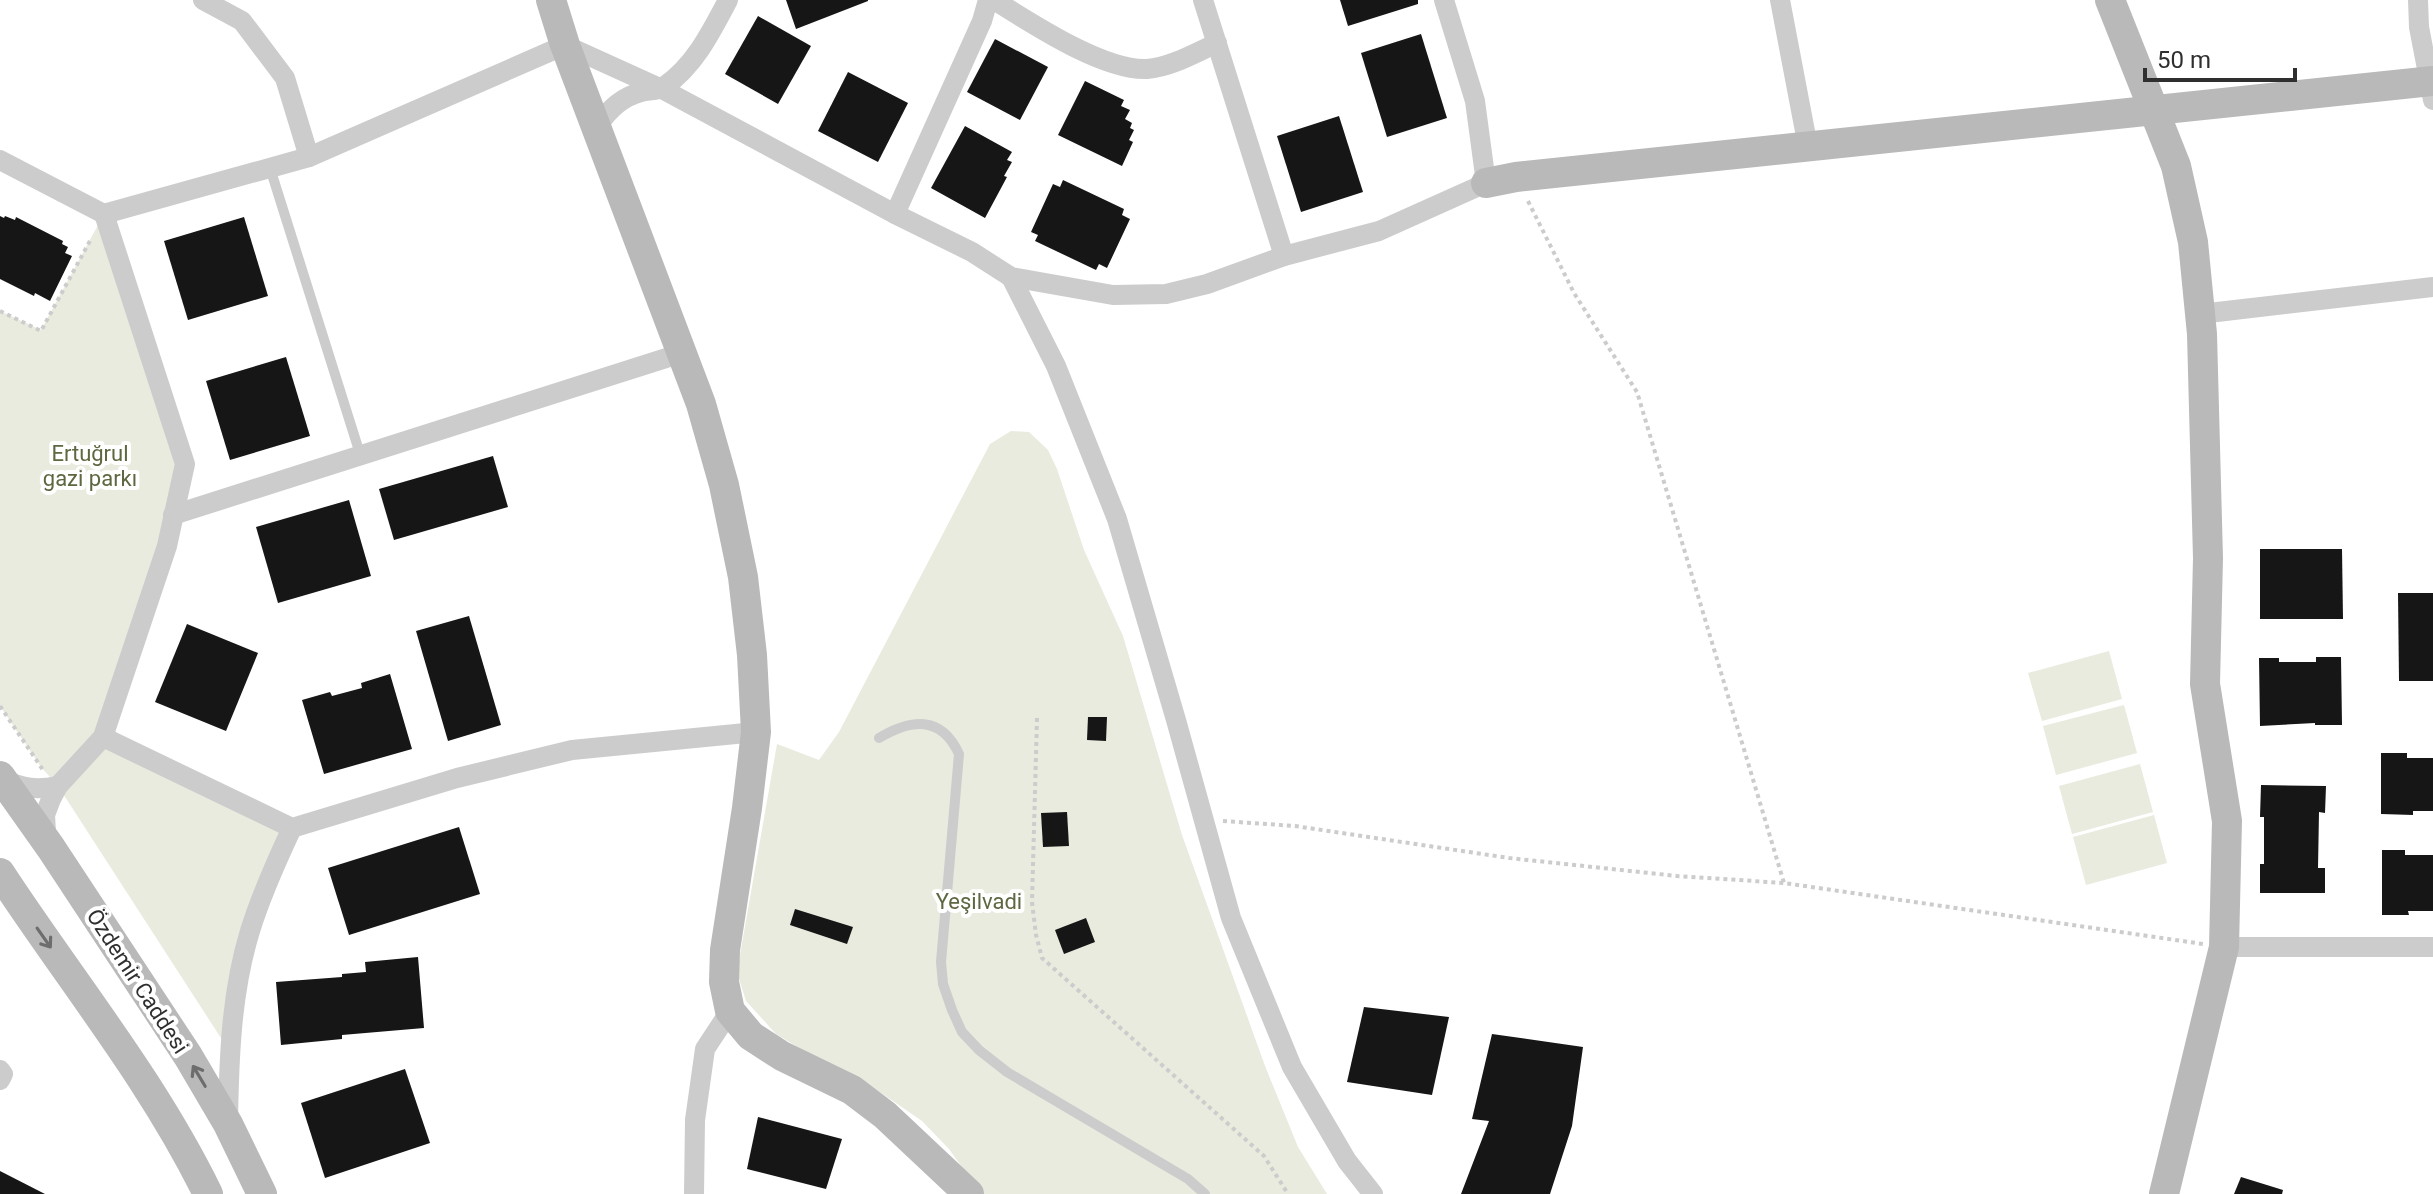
<svg xmlns="http://www.w3.org/2000/svg" width="2433" height="1194" viewBox="0 0 2433 1194" font-family="Roboto,sans-serif">
	<style>
		.green { fill: #e8ebde }
		.building { fill: #161616 }
		.lines { fill: none; stroke-linecap: round; stroke-linejoin: round }
		.path { stroke: #ccc; stroke-width: 4; stroke-dasharray: 4 4; stroke-linecap: butt }
		.lane { stroke: #ccc; stroke-width: 10 }
		.street { stroke: #ccc; stroke-width: 20 }
		.secondary { stroke: #b9b9b9; stroke-width: 30 }
		.oneway { stroke: #6d6d6d }
		.labels { text-anchor: middle; stroke-width: 8; stroke-linejoin: round; paint-order: stroke }
		.park-label { font-size: 22px; fill: #5d6740; stroke: #fff }
		.street-label { font-size: 22px; fill: #2f2f2f; stroke: #fff }
	</style>
	<rect width="100%" height="100%" fill="#fff"/>
	<g class="green">
		<path d="M104,214l81,250 -82,273 189,91 -28,59 -34,165 -172,-266 -17,-19 -41,-61v-395l41,19z"/>
		<path d="M1011,431l18,1 19,18 9,19 27,81 39,86 59,199 83,231 33,81 29,47h-346l-32,-45 -27,-28 -61,-42 -50,-24 -35,-21 -30,-33 -9,-29 40,-228 42,16 20,-28 151,-288z"/>
		<path d="M2109,651l13,48 -80,22 -14,-48z"/>
		<path d="M2124,705l13,48 -81,22 -13,-49z"/>
		<path d="M2140,764l13,48 -81,22 -13,-48z"/>
		<path d="M2154,815l13,48 -81,22 -13,-48z"/>
	</g>
	<g class="building">
		<path d="M786,0h82v1l-72,28z"/>
		<path d="M1340,0h78v4l-70,22z"/>
		<path d="M758,16l53,30 -33,58 -53,-30z"/>
		<path d="M1421,34l26,84 -60,19 -26,-84z"/>
		<path d="M995,39l53,28 -28,53 -53,-28z"/>
		<path d="M848,72l60,31 -30,59 -60,-31z"/>
		<path d="M1085,81l39,19 -3,6 9,4 -5,9 7,4 -2,5 4,2 -5,10 4,2 -11,24 -64,-31z"/>
		<path d="M1339,116l24,76 -62,20 -24,-76z"/>
		<path d="M965,126l47,26 -5,8 5,2 -8,14 3,1 -22,41 -54,-30z"/>
		<path d="M1063,180l61,29 -2,6 8,4 -23,49 -8,-4 -3,6 -61,-29 3,-6 -7,-3 22,-48 7,3z"/>
		<path d="M0,216l4,2 1,-2 10,4 1,-3 47,24 -1,3 6,3 -3,6 7,3 -22,45 -15,-8 -1,3 -34,-17z"/>
		<path d="M244,217l24,79 -80,24 -24,-79z"/>
		<path d="M286,357l24,79 -80,24 -24,-79z"/>
		<path d="M493,456l15,51 -114,33 -15,-51z"/>
		<path d="M349,500l22,76 -93,27 -22,-76z"/>
		<path d="M2260,549h82l1,70h-83z"/>
		<path d="M2398,593h35v88h-34z"/>
		<path d="M469,616l32,109 -53,16 -32,-110z"/>
		<path d="M187,624l71,29 -32,78 -71,-29z"/>
		<path d="M2316,657h25l1,68h-27v-2l-55,3 -1,-68h20v4h37z"/>
		<path d="M390,674l22,75 -88,25 -22,-74 28,-8 2,4 30,-8 -1,-5z"/>
		<path d="M1088,717h19l-1,24 -19,-1z"/>
		<path d="M2381,753h26v5h26v53h-20v4l-32,-1z"/>
		<path d="M2261,785l65,1 -1,27 -6,-1 -1,56h7v25h-65v-29h4v-47h-4z"/>
		<path d="M1067,812l2,34 -26,1 -2,-34z"/>
		<path d="M459,827l21,67 -131,41 -21,-67z"/>
		<path d="M2382,850h23v5h28v56h-25l1,4h-27z"/>
		<path d="M795,909l58,18 -6,17 -57,-19z"/>
		<path d="M1086,918l9,24 -31,12 -9,-24z"/>
		<path d="M418,957l6,71 -82,7v4l-61,6 -5,-63 66,-5v-3l24,-2 -1,-10z"/>
		<path d="M1364,1007l85,10 -17,78 -85,-13z"/>
		<path d="M1492,1034l91,13 -11,79 -22,68h-89l28,-73 -17,-2z"/>
		<path d="M405,1069l25,74 -105,35 -24,-75z"/>
		<path d="M758,1117l84,22 -16,50 -79,-20z"/>
		<path d="M0,1171l45,23h-45z"/>
		<path d="M2241,1177l42,13 -1,4h-48z"/>
	</g>
	<g class="lines">
		<g class="path">
			<path d="M1528,201l46,92 63,99 147,491 419,61"/>
			<path d="M0,311l41,20 50,-92"/>
			<path d="M0,706l43,64"/>
			<path d="M1037,718l-5,184 4,33 6,23 222,198 24,38"/>
			<path d="M1223,821l72,5 214,32 168,18 107,7"/>
		</g>
		<g class="lane">
			<path d="M270,168l91,289"/>
			<path d="M879,738c32,-19 62,-23 80,16l-18,208 2,22 9,26 10,22 17,18 28,22 181,107 17,15"/>
		</g>
		<g class="street">
			<path d="M203,0l39,21 43,57 24,79"/>
			<path d="M994,0c37,23 109,71 153,69 24,-2 48,-16 70,-26"/>
			<path d="M1203,0l81,256"/>
			<path d="M1780,0l28,147"/>
			<path d="M2418,0l1,27 14,73"/>
			<path d="M597,127c11,-17 24,-30 44,-35 8,-2 17,-1 24,-6 30,-21 46,-54 63,-86"/>
			<path d="M0,160l104,54 205,-57 256,-112 97,44 233,125 77,38 39,25 102,18 53,-1 41,-10 77,-28 95,-25 107,-48 -11,-82 -31,-101"/>
			<path d="M895,214l87,-193 6,-21"/>
			<path d="M1011,277l45,89 61,153 59,201 55,198 61,149 55,94 26,33"/>
			<path d="M2200,314l233,-27"/>
			<path d="M173,515l509,-162"/>
			<path d="M103,737l189,91 165,-50 115,-28 184,-18"/>
			<path d="M4,779c18,10 34,11 54,7"/>
			<path d="M48,840l-2,-8 -1,-17 6,-16 7,-13 45,-49 64,-191 18,-82 -81,-250"/>
			<path d="M2224,947h209"/>
			<path d="M0,1070l3,4 -3,6"/>
			<path d="M228,1122c1,-64 3,-129 22,-191 11,-36 26,-69 42,-103"/>
			<path d="M694,1194l1,-74 10,-71 25,-38"/>
		</g>
		<g class="secondary">
			<path d="M551,0l14,45 136,359 23,81 19,92 9,78 4,77 -9,76 -22,142 -1,32 6,29 21,25 31,20 70,34 33,25 84,79"/>
			<path d="M2110,0l66,166 17,76 9,92 6,224 -3,126 22,137 -3,126 -60,247"/>
			<path d="M1486,183l30,-6 917,-96"/>
			<path d="M0,776l51,72 137,208 40,68 34,70"/>
			<path d="M0,873c70,107 152,206 208,321"/>
		</g>
	</g>
	<defs><path id="oneway-shaft" d="M-6 0H5M1.5-3L5.5 0L1.5 3" fill="none" stroke-width="1.6" stroke-linecap="round" stroke-linejoin="round" transform="scale(2)"/></defs>
	<g class="oneway">
		<use href="#oneway-shaft" transform="translate(44 938) rotate(55)"/>
		<use href="#oneway-shaft" transform="translate(199 1076) rotate(-121)"/>
	</g>
	<g class="labels">
		<g class="park-label">
			<text x="90" y="461">Ertuğrul<tspan x="90" dy="25">gazi parkı</tspan></text>
			<text x="979" y="909">Yeşilvadi</text>
		</g>
		<g class="street-label">
			<text transform="translate(138 981) rotate(57)" y="8">Özdemir Caddesi</text>
		</g>
	</g>
	<path d="M2145 68v12h150v-12" fill="none" stroke="#2f2f2f" stroke-width="4"/>
	<text x="2157" y="68" font-size="24" fill="#2f2f2f" stroke="#ffffff" stroke-width="6" paint-order="stroke">50 m</text>
</svg>
